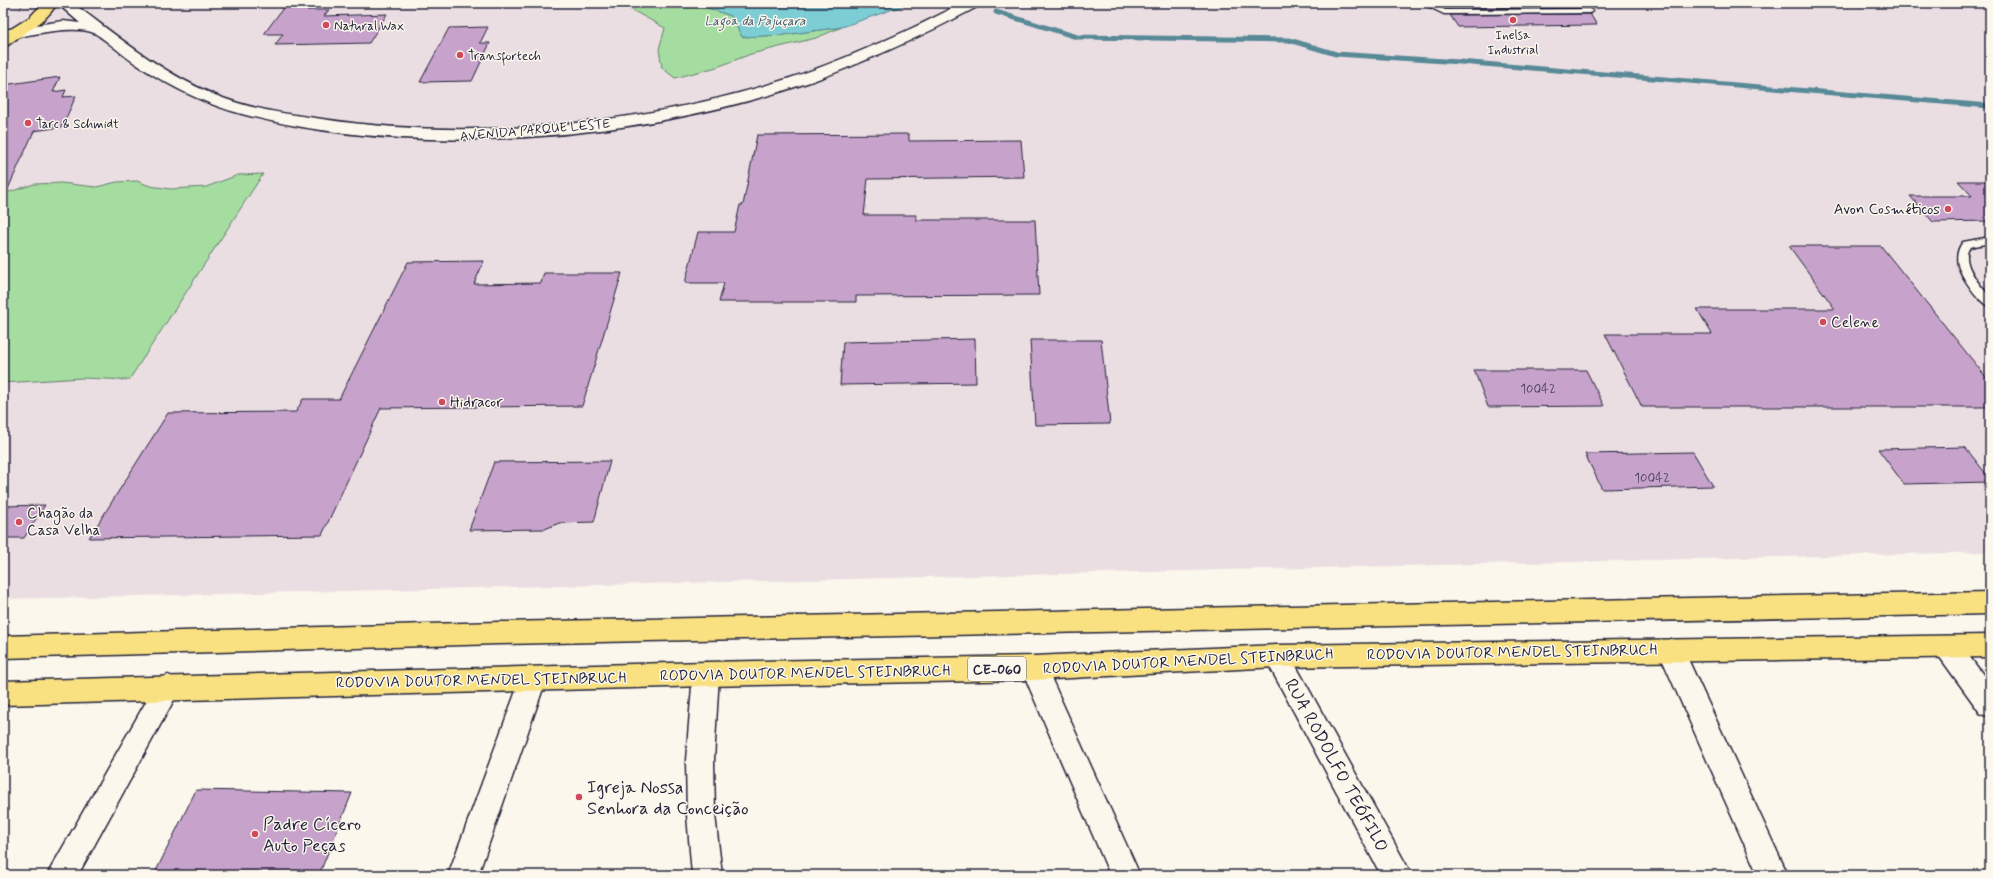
<svg xmlns="http://www.w3.org/2000/svg" width="1993" height="878" viewBox="0 0 1993 878" font-family="Mynerve,sans-serif">
	<style>
		.built { fill: #ebdee2 }
		.green { fill: #a5dca0; stroke: #647f6e }
		.water { fill: #7ccdd4; stroke: #588997 }
		.lines { fill: none; stroke-linecap: round; stroke-linejoin: round }
		.stream { stroke: #588997; stroke-width: 5 }
		.building { fill: #c7a3cc; stroke: #22223b }
		.lane-casing { stroke: #22223b; stroke-width: 3 }
		.street-casing { stroke: #22223b; stroke-width: 3 }
		.secondary-casing { stroke: #22223b; stroke-width: 3 }
		.primary-casing { stroke: #22223b; stroke-width: 3 }
		.highway-casing { stroke: #22223b; stroke-width: 3 }
		.path { stroke: #22223b; stroke-width: 2; stroke-dasharray: 0.5 2; stroke-linecap: butt }
		.lane { fill: #fbf7ec; fill-rule: evenodd }
		.street { fill: #fbf7ec; fill-rule: evenodd }
		.secondary { fill: #fbf7ec; fill-rule: evenodd }
		.primary { fill: #f9e181; fill-rule: evenodd }
		.highway { fill: #f9e181; fill-rule: evenodd }
		.poi-dot { fill: #d1495b; stroke: #fbf7ec; stroke-width: 1.5 }
		.labels { text-anchor: middle; stroke-width: 3; stroke-linejoin: round; paint-order: stroke }
		.far-water-label { font-size: 13px; font-style: italic; fill: #3d5569; stroke: #fbf7ec }
		.far-poi-label { font-size: 13px; fill: #22223b; stroke: #fbf7ec; text-anchor: start }
		.far-street-label { font-size: 13px; fill: #22223b; stroke: #fbf7ec }
		.number-label { font-size: 13px; fill: #4b425f }
		.shield { fill: #fbf7ec; stroke: #636270; stroke-width: 1 }
		.shield-label { font-size: 14px; font-weight: bold; fill: #22223b }
		.poi-label { font-size: 15px; fill: #22223b; stroke: #fbf7ec; text-anchor: start }
		.street-label { font-size: 15px; fill: #22223b; stroke: #fbf7ec }
		.near-street-label { font-size: 18px; fill: #22223b; stroke: #fbf7ec }
		.near-poi-label { font-size: 18px; fill: #22223b; stroke: #fbf7ec; text-anchor: start }
	</style>
	<rect width="100%" height="100%" fill="#fbf7ec"/>
	<filter id="ink" filterUnits="userSpaceOnUse"><feTurbulence type="fractalNoise" baseFrequency=".025" numOctaves="2"/><feDisplacementMap in="SourceGraphic" scale="8" xChannelSelector="R" yChannelSelector="G"/><feConvolveMatrix kernelMatrix="1 2 1 2 8 2 1 2 1" color-interpolation-filters="sRGB"/></filter>
	<g filter="url(#ink)">
		<path class="built" d="M3,3h1987v549l-1987,47z"/>
		<g class="green">
			<path d="M609,3h85l37,13 11,21 42,-2 58,-8 -26,11 -65,16 -34,13 -42,11 -13,-10 -3,-19 6,-21 -35,-19z"/>
			<path d="M263,174l-134,206 -47,-2 -79,5v-189l31,-10 27,-1 35,4 21,-5 20,-1 13,5 21,3 35,-2 32,-12z"/>
		</g>
		<path class="water" d="M694,3h217l-69,24 -58,8 -42,2 -11,-21z"/>
		<g class="lines">
			<path class="stream" d="M996,12l81,25 212,3 47,14 124,8 530,44"/>
		</g>
		<g class="building">
			<path d="M1443,3h138l4,5h-139z"/>
			<path d="M286,4h26l-5,6h22l-5,6 63,-2 -18,29 -94,2 8,-11h-19z"/>
			<path d="M1590,14l7,11 -139,2 -8,-12z"/>
			<path d="M488,27l-8,16h10l-18,38 -52,1 29,-54z"/>
			<path d="M60,77l-7,15 13,-2 -3,7 13,-1 -14,31 -28,4 -31,69v-115z"/>
			<path d="M909,134v7l112,-1 3,37 -156,2 -4,36h52v5h119l4,75 -183,1v6h-137l5,-19h-39l13,-51h36l6,-27h3l14,-70z"/>
			<path d="M1958,181h32v40l-57,1 -23,-26h62z"/>
			<path d="M1789,246h92l109,136v25h-348l-37,-73h107l-15,-25h138z"/>
			<path d="M484,261l-10,23 67,-1 3,-10h78l-40,133 -201,2 -59,127 -233,3 79,-125 128,-1 7,-13h36l69,-137z"/>
			<path d="M975,339l1,44 -136,2 3,-43z"/>
			<path d="M1030,340h71l9,84 -75,1z"/>
			<path d="M1474,370h112l18,36 -116,1z"/>
			<path d="M1965,447l25,32v3l-86,2 -26,-35z"/>
			<path d="M1693,452l20,34 -111,3 -17,-35z"/>
			<path d="M610,461l-16,61 -35,1 -14,6 -76,1 25,-68z"/>
			<path d="M45,505l-21,33h-21v-32z"/>
			<path d="M196,790l156,3 -33,82h-165z"/>
		</g>
		<g class="lines">
			<defs>
				<g id="lane">
					<path d="M1421,3h10l14,7 144,-1 4,2 -4,2 -145,1z"/>
					<path d="M1990,237v6l-20,4c-11,14 10,39 20,49v11c-10,-3 -30,-32 -32,-42 -2,-9 0,-17 5,-23z"/>
				</g>
				<g id="street">
					<path d="M1948,637l9,3 33,44v33l-9,-3 -42,-58 -4,-8 4,-8z"/>
					<path d="M1671,639l9,3 108,233h-30l-100,-225 4,-8z"/>
					<path d="M1277,645l9,3 126,227h-31l-117,-219 4,-8z"/>
					<path d="M1034,656l9,4 97,215h-30l-89,-207 4,-8z"/>
					<path d="M706,662l9,4 4,8 -5,86 1,55 7,60h-30l-5,-60 -1,-55 7,-86 4,-8z"/>
					<path d="M533,668l9,4 4,8 -68,195h-30l72,-195 4,-8z"/>
					<path d="M168,675l9,4 4,8 -103,188h-31l112,-196z"/>
				</g>
				<path id="secondary" d="M57,3h16c45,34 89,70 142,92 34,14 71,19 107,24 152,23 322,6 468,-41 36,-12 72,-27 107,-43 16,-7 32,-15 48,-23 5,-3 11,-7 17,-9 6,-1 13,0 19,0l-2,3c-55,29 -110,55 -169,76 -167,58 -395,78 -568,32 -38,-10 -73,-28 -106,-50 -11,-7 -32,-26 -42,-31 -21,-9 -68,3 -91,7v-10l60,-9 17,2z"/>
				<path id="primary" d="M43,3h14c-11,20 -31,28 -49,42l-5,2v-13l27,-17z"/>
				<g id="highway">
					<path d="M1990,592v22l-1491,30 -496,14v-22l496,-14z"/>
					<path d="M1990,635v22l-713,10 -243,13 -328,6 -703,19v-24l703,-19 328,-6 243,-11z"/>
				</g>
			</defs>
			<use href="#lane" class="lane-casing"/>
			<use href="#street" class="street-casing"/>
			<use href="#secondary" class="secondary-casing"/>
			<use href="#primary" class="primary-casing"/>
			<use href="#highway" class="highway-casing"/>
			<path class="path" d="M20,9l3,-6"/>
			<use href="#lane" class="lane"/>
			<use href="#street" class="street"/>
			<use href="#secondary" class="secondary"/>
			<use href="#primary" class="primary"/>
			<use href="#highway" class="highway"/>
		</g>
	</g>
	<g class="poi-dot">
		<circle cx="1513" cy="20" r="4"/>
		<circle cx="326" cy="25" r="4"/>
		<circle cx="460" cy="55" r="4"/>
		<circle cx="28" cy="123" r="4"/>
		<circle cx="1948" cy="209" r="4"/>
		<circle cx="1823" cy="322" r="4"/>
		<circle cx="442" cy="402" r="4"/>
		<circle cx="19" cy="522" r="4"/>
		<circle cx="579" cy="797" r="4"/>
		<circle cx="255" cy="834" r="4"/>
	</g>
	<g class="labels">
		<g class="far-water-label">
			<text x="755" y="25">Lagoa da Pajuçara</text>
		</g>
		<g class="far-poi-label">
			<text x="334" y="30">Natural Wax</text>
			<text x="1513" y="39" text-anchor="middle">Inelsa<tspan x="1513" dy="15">Industrial</tspan></text>
			<text x="468" y="60">Transfortech</text>
			<text x="36" y="128">Tarc &amp; Schmidt</text>
		</g>
		<g class="far-street-label">
			<text transform="translate(535 129) rotate(-5)" y="5">AVENIDA PARQUE LESTE</text>
		</g>
		<g class="number-label">
			<text x="1538" y="393">10042</text>
			<text x="1652" y="482">10042</text>
		</g>
		<rect class="shield" x="968" y="657" width="58" height="24" rx="3"/>
		<g class="shield-label">
			<text x="997" y="674">CE-060</text>
		</g>
		<g class="poi-label">
			<text x="1940" y="214" text-anchor="end">Avon Cosméticos</text>
			<text x="1831" y="327">Celene</text>
			<text x="450" y="407">Hidracor</text>
			<text x="27" y="518">Chagão da<tspan x="27" dy="17">Casa Velha</tspan></text>
		</g>
		<g class="street-label">
			<text transform="translate(1512 652) rotate(-1)" y="5">RODOVIA DOUTOR MENDEL STEINBRUCH</text>
			<text transform="translate(1188 661) rotate(-3)" y="5">RODOVIA DOUTOR MENDEL STEINBRUCH</text>
			<text transform="translate(805 673) rotate(-1)" y="5">RODOVIA DOUTOR MENDEL STEINBRUCH</text>
			<text transform="translate(481 680) rotate(-1)" y="5">RODOVIA DOUTOR MENDEL STEINBRUCH</text>
		</g>
		<g class="near-street-label">
			<text transform="translate(1337 765) rotate(61)" y="6">RUA RODOLFO TEÓFILO</text>
		</g>
		<g class="near-poi-label">
			<text x="587" y="793">Igreja Nossa<tspan x="587" dy="21">Senhora da Conceição</tspan></text>
			<text x="263" y="830">Padre Cícero<tspan x="263" dy="21">Auto Peças</tspan></text>
		</g>
	</g>
	<rect width="1993" height="878" fill="none" stroke="#fbf7ec" stroke-width="16"/>
	<rect x="8" y="8" width="1977" height="862" fill="none" stroke="#22223b" stroke-width="1.5" filter="url(#ink)"/>
</svg>
